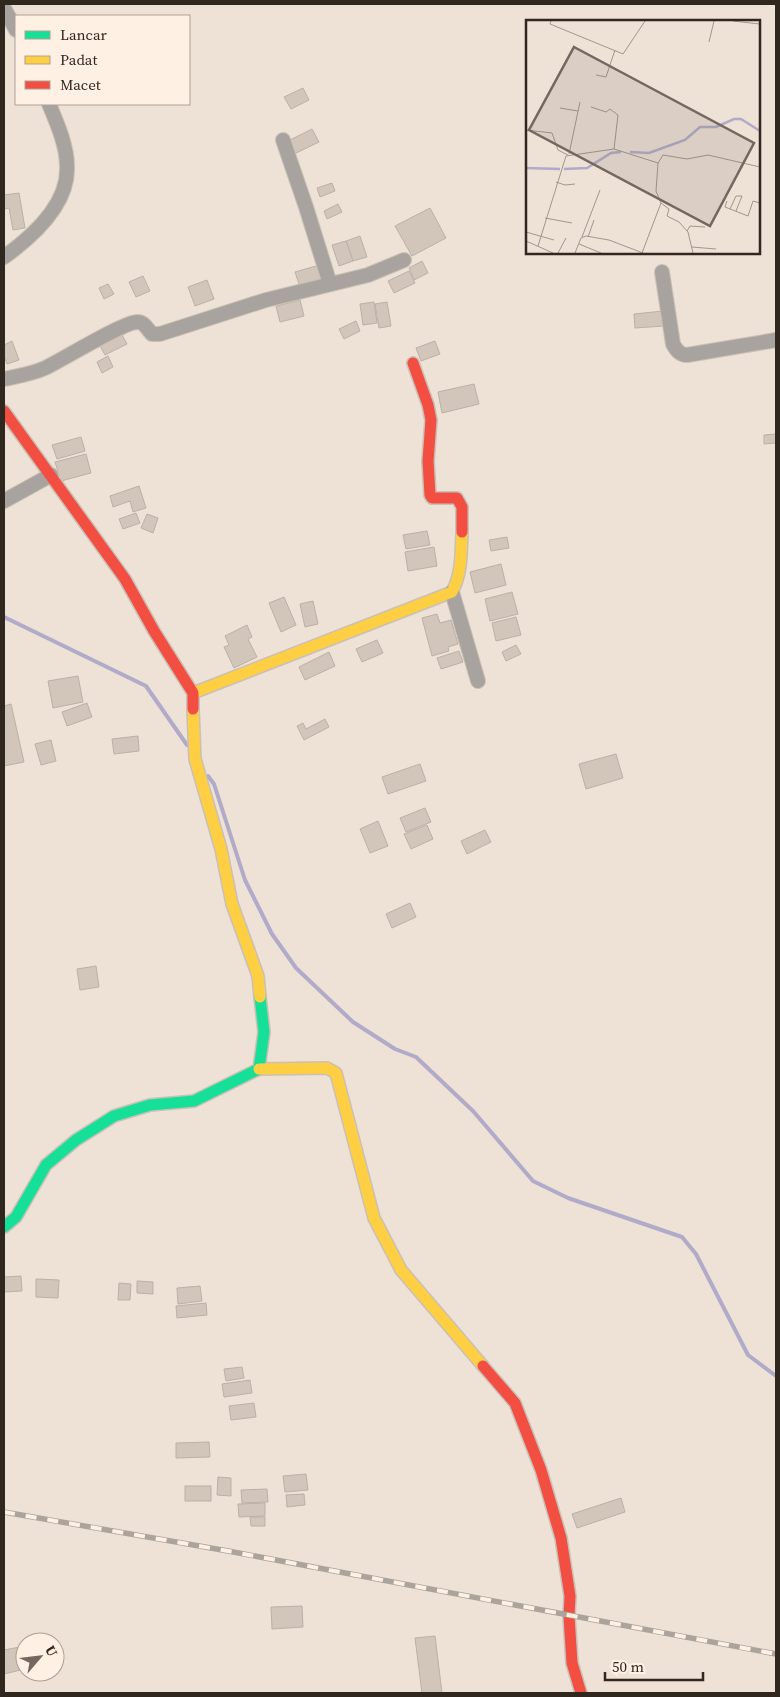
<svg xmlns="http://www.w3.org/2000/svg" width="780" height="1697" viewBox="0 0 780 1697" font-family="'Source Serif 4',serif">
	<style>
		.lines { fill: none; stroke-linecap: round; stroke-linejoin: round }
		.stream { stroke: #b1abc9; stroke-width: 4 }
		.building { fill: #d2c5b9; stroke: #bbb1a8 }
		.street-casing { stroke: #c9c0b7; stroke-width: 16 }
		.fast-casing { stroke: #c9c0b7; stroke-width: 14 }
		.slow-casing { stroke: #c9c0b7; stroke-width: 14 }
		.jam-casing { stroke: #c9c0b7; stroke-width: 14 }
		.street { stroke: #a8a39e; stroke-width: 14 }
		.fast { stroke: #16e098; stroke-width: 11 }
		.slow { stroke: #ffcf43; stroke-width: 11 }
		.jam { stroke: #f24e42; stroke-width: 11 }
		.rail-casing { stroke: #aba49c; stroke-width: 5.5 }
		.rail { stroke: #fef0e3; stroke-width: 4; stroke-dasharray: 11; stroke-linecap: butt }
		.inset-river { fill: none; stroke: #b1abc9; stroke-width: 2.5 }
		.inset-road { fill: none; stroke: #a2978d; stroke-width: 1 }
		.view { fill: #72685f; fill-opacity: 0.15; stroke: #72685f; stroke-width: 2.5 }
		.inset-edge { fill: none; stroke: #30271f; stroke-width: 2.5 }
	</style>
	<rect width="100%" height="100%" fill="#eee1d6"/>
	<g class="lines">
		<g class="stream">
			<path d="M4,617l142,69 41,59"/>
			<path d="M208,776l6,8 31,96 27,54 24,34 57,54 42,27 21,8 57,54 60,70 35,17 114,39 14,17 52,101 28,21"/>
		</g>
	</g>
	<g class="building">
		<path d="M303,88l6,12 -18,9 -7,-12z"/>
		<path d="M312,129l7,13 -25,12 -6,-13z"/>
		<path d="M332,183l3,8 -15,6 -3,-9z"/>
		<path d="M19,193l6,35 -12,2 -4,-22 -5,1v-14z"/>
		<path d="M338,204l4,8 -15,7 -3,-8z"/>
		<path d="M430,208l16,30 -34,18 -17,-30z"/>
		<path d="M360,236l7,21 -14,4 -7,-20z"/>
		<path d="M346,241l7,20 -14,5 -7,-21z"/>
		<path d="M422,261l6,12 -14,7 -5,-12z"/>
		<path d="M323,264l4,15 -27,8 -5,-15z"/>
		<path d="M409,271l6,12 -21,10 -6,-12z"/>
		<path d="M143,276l7,15 -14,6 -7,-15z"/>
		<path d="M207,280l7,19 -19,7 -7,-19z"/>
		<path d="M108,284l6,10 -10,5 -5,-11z"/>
		<path d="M300,300l4,16 -24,6 -4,-16z"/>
		<path d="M374,302l3,21 -14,2 -3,-21z"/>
		<path d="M387,302l4,24 -12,2 -4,-24z"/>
		<path d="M663,311l1,15 -29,2 -1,-14z"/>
		<path d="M356,321l4,10 -16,8 -5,-10z"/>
		<path d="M121,333l6,11 -22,11 -6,-11z"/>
		<path d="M12,341l7,19 -12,4 -3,-8v-11z"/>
		<path d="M435,341l5,13 -19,7 -5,-13z"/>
		<path d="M108,356l5,11 -11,6 -5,-11z"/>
		<path d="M474,384l5,20 -37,9 -4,-21z"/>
		<path d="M776,434v9l-12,1v-9z"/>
		<path d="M81,437l4,14 -28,8 -5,-14z"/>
		<path d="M86,454l5,19 -30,8 -6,-19z"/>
		<path d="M139,486l7,22 -13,4 -3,-11 -17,6 -3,-11z"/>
		<path d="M136,513l4,10 -17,6 -4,-10z"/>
		<path d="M147,514l11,4 -5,15 -12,-5z"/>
		<path d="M427,531l3,14 -24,4 -3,-14z"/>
		<path d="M507,537l2,11 -18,3 -2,-11z"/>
		<path d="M434,547l3,19 -29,5 -3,-19z"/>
		<path d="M501,564l5,21 -31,8 -5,-21z"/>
		<path d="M512,592l6,22 -28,7 -5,-22z"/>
		<path d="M284,597l12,28 -15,7 -12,-29z"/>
		<path d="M313,601l5,23 -13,3 -5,-23z"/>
		<path d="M437,614l3,9 11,-3 7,24 -10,3 1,4 -17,5 -10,-38z"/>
		<path d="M516,617l5,18 -25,6 -4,-18z"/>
		<path d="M247,625l5,12 -4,2 9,18 -23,11 -10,-21 5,-2 -4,-9z"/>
		<path d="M377,640l6,13 -21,9 -6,-13z"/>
		<path d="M516,645l5,9 -15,7 -4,-9z"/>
		<path d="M459,651l4,11 -22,7 -4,-11z"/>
		<path d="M329,652l6,14 -30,14 -6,-13z"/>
		<path d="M78,676l5,26 -30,6 -5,-27z"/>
		<path d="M87,703l5,14 -25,9 -5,-14z"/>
		<path d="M11,704l13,58 -20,4v-60z"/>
		<path d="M325,719l4,8 -25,13 -7,-14 6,-3 3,6z"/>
		<path d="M138,736l1,15 -25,3 -2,-15z"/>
		<path d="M51,740l5,21 -15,4 -6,-21z"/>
		<path d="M616,754l7,24 -37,11 -7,-25z"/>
		<path d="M420,764l6,17 -38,13 -6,-17z"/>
		<path d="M425,808l6,14 -25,10 -6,-14z"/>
		<path d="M378,821l10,25 -18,7 -10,-24z"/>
		<path d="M427,825l6,14 -22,10 -7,-15z"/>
		<path d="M485,830l6,12 -24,12 -6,-13z"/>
		<path d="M410,903l6,14 -24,11 -6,-14z"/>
		<path d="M96,966l3,21 -19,3 -3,-21z"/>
		<path d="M21,1276l1,15 -18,1v-15z"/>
		<path d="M36,1279l23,1 -1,18 -22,-1z"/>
		<path d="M137,1281l16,1v12l-16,-1z"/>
		<path d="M119,1283l12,1 -1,16h-12z"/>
		<path d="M200,1286l2,15 -24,3 -1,-16z"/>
		<path d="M206,1303l1,12 -30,3 -1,-12z"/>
		<path d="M242,1367l2,11 -18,3 -2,-12z"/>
		<path d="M250,1380l2,13 -28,4 -2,-13z"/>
		<path d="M254,1403l2,14 -25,3 -2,-14z"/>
		<path d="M209,1442l1,15 -34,1v-15z"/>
		<path d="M306,1474l2,16 -23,2 -2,-16z"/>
		<path d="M218,1477l13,1v18l-14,-1z"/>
		<rect x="185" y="1486" width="26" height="15"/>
		<path d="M267,1489l1,13 -26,1 -1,-13z"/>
		<path d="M304,1494l1,11 -18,2 -1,-12z"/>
		<path d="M621,1498l4,14 -48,16 -5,-14z"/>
		<path d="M265,1503v13l-26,1 -1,-13z"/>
		<path d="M250,1517h15v9h-14z"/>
		<path d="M302,1606l1,21 -31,2 -1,-22z"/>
		<path d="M435,1636l7,57h-20l-7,-55z"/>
		<path d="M25,1646v23l-21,5v-24z"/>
	</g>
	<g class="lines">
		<defs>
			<g id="street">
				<path d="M4,8l12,22"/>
				<path d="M283,140l23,67 24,77"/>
				<path d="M4,257c28,-20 65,-53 63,-91 0,-20 -10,-43 -18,-62"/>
				<path d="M662,272l11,72c3,6 7,11 14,11l89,-15"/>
				<path d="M4,379c14,-3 28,-5 41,-11 17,-8 80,-47 93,-46 6,0 10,8 14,12h8l106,-34 102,-25 36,-15"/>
				<path d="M4,501l47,-26"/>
				<path d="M452,592l26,89"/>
			</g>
			<path id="fast" d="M4,1227l12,-10 30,-52 30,-25 38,-24 36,-11 44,-4 65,-32 5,-37 -4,-35"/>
			<g id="slow">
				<path d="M193,693l259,-101c10,-19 9,-38 10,-60"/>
				<path d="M193,709l2,50 26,90 11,55 26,72 2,21"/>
				<path d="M259,1069l68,-1 9,5 38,145 27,52 82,96"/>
			</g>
			<g id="jam">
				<path d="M413,363l15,42 3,15 -3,41 2,34 2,3h25l5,9v25"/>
				<path d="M4,411l121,168 29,52 39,62v16"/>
				<path d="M483,1366l32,37 26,67 20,68 9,58 -1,20 3,47 9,30"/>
			</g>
		</defs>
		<use href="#street" class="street-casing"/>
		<use href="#fast" class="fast-casing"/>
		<use href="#slow" class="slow-casing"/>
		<use href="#jam" class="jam-casing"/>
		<use href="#street" class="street"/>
		<use href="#fast" class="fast"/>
		<use href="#slow" class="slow"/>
		<use href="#jam" class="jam"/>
		<defs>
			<path id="rail" d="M4,1512l224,39 548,103"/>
		</defs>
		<use href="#rail" class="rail-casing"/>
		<use href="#rail" class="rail"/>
	</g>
	<g transform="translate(526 20)">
		<rect width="234" height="234" fill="#eee1d6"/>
		<path class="inset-river" d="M104,132l19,1 36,-13 15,-13h16l18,-8h7l19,12M0,148l34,1M38,149l23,-1 24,-15 10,-1"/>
		<path class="inset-road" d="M25,1l-1,3 73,30 22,-33M207,1l27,3M183,22l5,-21M70,55l10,2 9,-27M65,87l15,5 4,-3 8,6 -4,34M34,88l18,3M0,110l26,3 6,17 10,5M43,134l11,-52M132,143l5,-8 24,4 21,-4 52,12M30,162l9,3 10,-1M201,181l-2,6 23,9 5,-15 7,2M204,189l6,-13h6l-6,15M19,198l27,5M161,211l3,-5 15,1M0,212l28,8M56,217l18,-47M62,217l6,-17M0,221l27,12M53,224l22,9M12,226l28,-90 48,-7 44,14 -2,28 5,12 8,6 -2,7 12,6 9,10 5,21M166,227l24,2M32,233l8,-15M49,233l6,-15 5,-2 23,4 34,13M116,233l19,-50"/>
		<path class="view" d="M48,27l180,96 -44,83 -181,-96z"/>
		<rect width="234" height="234" class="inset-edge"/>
	</g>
	<rect width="780" height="1697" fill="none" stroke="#30271f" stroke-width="10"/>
	<rect x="15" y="15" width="175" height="90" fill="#fef0e3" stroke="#aca095"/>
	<rect x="25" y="31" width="25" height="8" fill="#16e098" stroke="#aca095"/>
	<text x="60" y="40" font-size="15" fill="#30271f">Lancar</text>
	<rect x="25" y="56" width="25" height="8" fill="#ffcf43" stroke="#aca095"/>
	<text x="60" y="65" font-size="15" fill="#30271f">Padat</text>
	<rect x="25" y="81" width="25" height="8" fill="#f24e42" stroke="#aca095"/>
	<text x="60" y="90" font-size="15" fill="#30271f">Macet</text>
	<g transform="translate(40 1657) rotate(62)"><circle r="24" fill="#fef0e3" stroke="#aca095"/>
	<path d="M0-4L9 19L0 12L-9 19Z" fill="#72685f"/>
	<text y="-8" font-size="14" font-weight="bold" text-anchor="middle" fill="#30271f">U</text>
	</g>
	<path d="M605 1672v8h98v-8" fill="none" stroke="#30271f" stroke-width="2.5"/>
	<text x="612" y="1672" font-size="15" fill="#30271f" stroke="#fef0e3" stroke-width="4" paint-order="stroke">50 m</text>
</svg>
